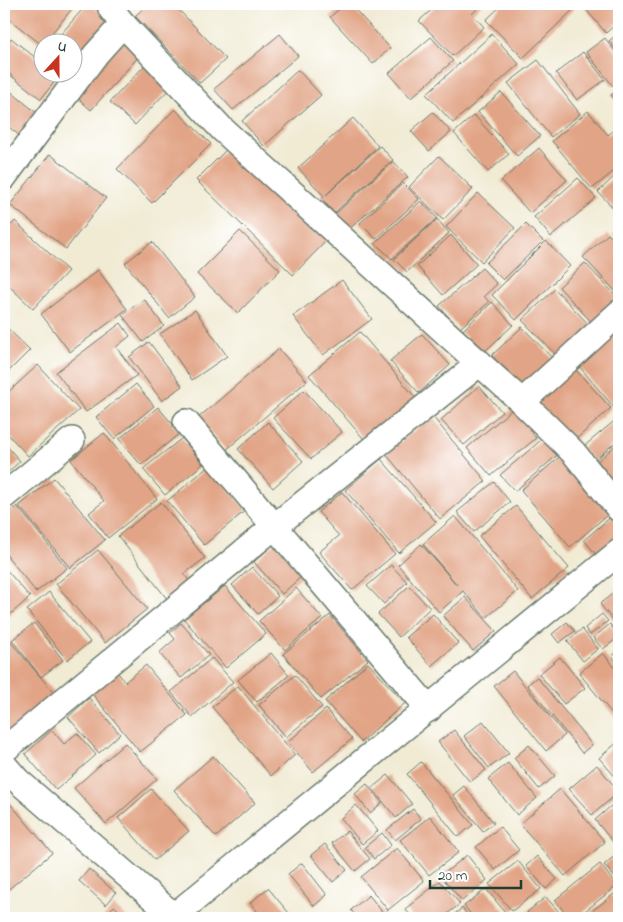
<svg xmlns="http://www.w3.org/2000/svg" width="623" height="922" viewBox="0 0 623 922" font-family="'Indie Flower',sans-serif">
	<style>
		.building { fill: #e2a486 }
		.lines { fill: none; stroke-linecap: round; stroke-linejoin: round }
		.minor-casing { stroke: #687a6c; stroke-width: 28 }
		.minor { stroke: #fff; stroke-width: 25 }
	</style>
	<rect width="100%" height="100%" fill="#fff"/>
	<filter id="ink" filterUnits="userSpaceOnUse"><feTurbulence type="fractalNoise" baseFrequency=".02" numOctaves="2"/><feDisplacementMap in="SourceGraphic" scale="10" xChannelSelector="R" yChannelSelector="G"/><feConvolveMatrix kernelMatrix="1 2 1 2 8 2 1 2 1" color-interpolation-filters="sRGB"/></filter>
	<filter id="wash" filterUnits="userSpaceOnUse"><feTurbulence type="fractalNoise" baseFrequency=".0096" numOctaves="4" result="noise"/><feDisplacementMap in="SourceGraphic" scale="20" xChannelSelector="R" yChannelSelector="G"/><feGaussianBlur stdDeviation="1.12" result="paint"/><feColorMatrix in="noise" values="0 0 0 0 0 0 0 0 0 0 0 0 0 0 0 0 0 1.4 0 .05"/><feComposite in="paint" operator="in"/></filter>
	<g filter="url(#wash)">
		<rect width="100%" height="100%" fill="#f1ebd4"/>
		<g id="blocks">
			<g class="building">
				<path d="M4,4h72l-34,41 -38,-30z"/>
				<path d="M87,4h3l21,18 -39,45v-25h-18z"/>
				<path d="M148,4h25l53,55 -26,24 -65,-67z"/>
				<path d="M345,4h5l40,44 -17,16 -43,-47z"/>
				<path d="M438,4h44l-10,10 12,13 -31,29 -34,-35z"/>
				<path d="M503,4h76l-56,54 -37,-38z"/>
				<path d="M586,4h33v17l-13,12 -23,-27z"/>
				<path d="M619,33v20l-10,-12z"/>
				<path d="M280,34l18,22 -65,54 -19,-21z"/>
				<path d="M492,34l27,30 -66,59 -27,-29z"/>
				<path d="M121,36l20,18 -50,56 -20,-18z"/>
				<path d="M431,37l22,24 -42,37 -22,-25z"/>
				<path d="M11,38l31,25v9h13l4,4 -18,23 -37,-29v-23z"/>
				<path d="M605,38l14,18v26l-6,4 -27,-34z"/>
				<path d="M583,52l22,28 -28,20 -21,-27z"/>
				<path d="M538,60l42,54 -29,23 -43,-54z"/>
				<path d="M146,64l25,23 -36,38 -25,-23z"/>
				<path d="M298,70l23,25 -57,51 -22,-25z"/>
				<path d="M4,86l34,28 -18,22 -16,-13z"/>
				<path d="M619,89v16l-8,-10z"/>
				<path d="M501,92l39,44 -23,20 -39,-44z"/>
				<path d="M175,109l36,35 -59,59 -35,-34z"/>
				<path d="M588,111l20,24 11,-9v41l-27,22 -40,-48z"/>
				<path d="M433,112l18,20 -22,19 -18,-20z"/>
				<path d="M474,115l35,39 -21,18 -34,-39z"/>
				<path d="M353,118l25,28 -52,49 54,-49 13,14 -59,53 -12,-14 2,-3 -26,-28z"/>
				<path d="M233,143l97,94 -37,38 -97,-95z"/>
				<path d="M539,148l28,32 -37,33 -29,-32z"/>
				<path d="M50,154l56,44 -40,51 -56,-44z"/>
				<path d="M439,156l34,33 -30,31 -34,-33z"/>
				<path d="M393,161l15,16 -60,53 -14,-15z"/>
				<path d="M619,172v42l-21,-22z"/>
				<path d="M578,178l18,20 -45,39 -17,-20z"/>
				<path d="M403,183l16,16 -43,40 -16,-16z"/>
				<path d="M478,193l37,35 -33,34 -36,-35z"/>
				<path d="M421,201l16,17 -45,41 -17,-16z"/>
				<path d="M437,219l12,14 -42,39 -13,-13z"/>
				<path d="M15,221l53,50 -35,38 -29,-28v-48z"/>
				<path d="M526,224l17,17 -40,39 -17,-17z"/>
				<path d="M619,230v12l-6,-7z"/>
				<path d="M240,231l40,39 -42,43 -41,-39z"/>
				<path d="M608,234l11,11v50l-36,-38z"/>
				<path d="M451,235l26,29 -34,31 -26,-29z"/>
				<path d="M546,241l24,25 -54,54 -24,-25z"/>
				<path d="M152,242l43,55 -26,21 -44,-55z"/>
				<path d="M585,263l34,36v8l-22,21 -38,-41z"/>
				<path d="M482,268l15,16 -13,12 5,6 -30,27 -20,-23z"/>
				<path d="M98,270l29,39 -57,43 -29,-38z"/>
				<path d="M342,280l30,39 -49,36 -30,-39z"/>
				<path d="M555,289l38,40 -32,31 -39,-40z"/>
				<path d="M144,299l20,27 -21,16 -21,-27z"/>
				<path d="M492,302l21,23 -31,29 -21,-22z"/>
				<path d="M195,310l32,46 -35,24 -32,-46z"/>
				<path d="M619,320v89l-2,2 -39,-46z"/>
				<path d="M121,323l9,13 -14,11 21,28 -51,37 -30,-40z"/>
				<path d="M4,325l26,25 -26,26z"/>
				<path d="M522,327l34,35 -33,32 -35,-35z"/>
				<path d="M360,332l60,71 -51,42 -60,-70z"/>
				<path d="M422,334l28,31 -31,28 -29,-32z"/>
				<path d="M149,342l33,44 -20,15 -33,-44z"/>
				<path d="M279,349l28,32 -81,69 -28,-32z"/>
				<path d="M38,365l41,45 -51,46 -24,-26v-34z"/>
				<path d="M574,368l37,40 -38,34 -36,-40z"/>
				<path d="M136,384l18,22 -40,33 -18,-22z"/>
				<path d="M479,386l23,26 -38,33 -23,-25z"/>
				<path d="M304,390l38,42 -31,27 -38,-41z"/>
				<path d="M517,405l17,20 -5,4 7,9 -45,38 -24,-28z"/>
				<path d="M158,407l22,26 -39,32 -22,-26z"/>
				<path d="M432,416l54,65 -46,38 -54,-65z"/>
				<path d="M619,417v22l-25,22 -12,-13z"/>
				<path d="M268,422l35,39 -30,27 -35,-39z"/>
				<path d="M104,433l53,66 -49,39 -19,-25 15,-12 -33,-41z"/>
				<path d="M547,435l14,17 -46,39 -15,-16z"/>
				<path d="M182,438l21,26 -38,31 -22,-26z"/>
				<path d="M619,442v54l-26,-31z"/>
				<path d="M4,443l16,18 -16,15z"/>
				<path d="M564,453l49,57 -43,37 -49,-57z"/>
				<path d="M381,459l55,63 -37,31 -54,-63z"/>
				<path d="M209,466l37,44 -42,35 -37,-44z"/>
				<path d="M54,478l51,62 -35,28 -51,-62z"/>
				<path d="M494,482l16,20 -36,30 -17,-20z"/>
				<path d="M342,492l53,62 -43,36 -33,-38 20,-16 -21,-24z"/>
				<path d="M161,502l44,56 -21,16 9,12 -22,18 -53,-68z"/>
				<path d="M17,506l50,62 -31,24 -32,-40v-34z"/>
				<path d="M516,506l53,62 -37,31 -53,-63z"/>
				<path d="M613,515l6,7v18l-20,18 -15,-18z"/>
				<path d="M455,516l63,75 -32,27 -23,-27 -24,21 -41,-47 23,-21 36,41 -34,-41z"/>
				<path d="M275,543l28,32 -21,19 -28,-32z"/>
				<path d="M98,550l49,59 -42,34 -49,-59z"/>
				<path d="M391,565l16,17 -23,22 -17,-18z"/>
				<path d="M4,567l26,30 -26,23z"/>
				<path d="M252,567l26,29 -20,18 -26,-29z"/>
				<path d="M225,586l41,48 -40,34 -42,-49z"/>
				<path d="M409,586l21,22 -31,29 -21,-23z"/>
				<path d="M296,588l26,30 -37,32 -26,-29z"/>
				<path d="M619,588v29l-5,4 -14,-17z"/>
				<path d="M49,592l41,50 -23,18 -40,-50z"/>
				<path d="M465,597l31,34 -23,20 -30,-35z"/>
				<path d="M433,614l25,29 -27,23 -25,-29z"/>
				<path d="M602,614l6,7 -18,14 -5,-7z"/>
				<path d="M330,615l38,45 -47,39 -38,-45z"/>
				<path d="M567,622l8,9 -16,12 -7,-9z"/>
				<path d="M34,623l29,37 -22,17 -29,-37z"/>
				<path d="M181,623l28,32 -28,23 -22,-25 16,-14 -5,-6z"/>
				<path d="M610,624l9,13 -16,12 -10,-11z"/>
				<path d="M582,629l16,20 -15,12 -16,-20z"/>
				<path d="M4,634l51,60 -51,43z"/>
				<path d="M619,651v14l-7,-9z"/>
				<path d="M271,653l18,22 -32,27 -19,-22z"/>
				<path d="M603,653l16,20v49l-40,-49z"/>
				<path d="M560,657l25,31 -21,16 -25,-30z"/>
				<path d="M212,658l21,24 -41,35 -21,-25z"/>
				<path d="M368,663l37,40 -44,39 -36,-41z"/>
				<path d="M146,665l41,50 -47,37 -51,-62 26,-21 10,13z"/>
				<path d="M513,671l52,64 -19,16 -52,-65z"/>
				<path d="M295,675l27,32 -36,30 -27,-32z"/>
				<path d="M537,677l55,68 -10,8 -55,-68z"/>
				<path d="M238,686l57,69 -24,21 -59,-69z"/>
				<path d="M89,698l31,36 -21,19 -31,-36z"/>
				<path d="M326,709l26,30 -39,33 -25,-30z"/>
				<path d="M483,721l26,32 -20,15 -25,-32z"/>
				<path d="M52,730l12,14 13,-11 19,22 -40,35 -31,-36z"/>
				<path d="M454,730l32,40 -16,12 -32,-40z"/>
				<path d="M619,741v40l-20,-23z"/>
				<path d="M125,743l32,36 -51,45 -32,-36z"/>
				<path d="M529,745l26,31 -16,13 -25,-31z"/>
				<path d="M213,756l42,47 -39,34 -42,-47z"/>
				<path d="M421,762l52,63 -15,12 -51,-63z"/>
				<path d="M508,763l29,35 -20,17 -29,-36z"/>
				<path d="M597,765l22,27 -27,23 -23,-26z"/>
				<path d="M388,775l24,29 -16,14 -24,-30z"/>
				<path d="M367,784l15,19 -12,10 -15,-19z"/>
				<path d="M464,786l30,37 -11,8 -30,-36z"/>
				<path d="M151,789l38,42 -34,29 -37,-42z"/>
				<path d="M560,789l45,53 -40,34 -45,-52z"/>
				<path d="M619,799v37l-6,6 -18,-22z"/>
				<path d="M9,802l43,51 -48,40v-87z"/>
				<path d="M356,805l22,26 -16,13 -21,-26z"/>
				<path d="M413,809l8,10 -26,21 -8,-10z"/>
				<path d="M430,816l29,36 -30,23 -29,-35z"/>
				<path d="M500,827l19,23 -24,20 -19,-23z"/>
				<path d="M347,831l23,28 -15,12 -23,-28z"/>
				<path d="M382,833l9,12 -17,14 -9,-12z"/>
				<path d="M325,844l22,26 -14,12 -22,-27z"/>
				<path d="M397,848l27,33 -36,29 -27,-33z"/>
				<path d="M619,852v30l-15,-17z"/>
				<path d="M467,855l20,25 -25,21 -21,-25z"/>
				<path d="M537,856l20,23 -11,10 -20,-23z"/>
				<path d="M518,861l23,28 -29,22 -23,-27z"/>
				<path d="M302,863l25,32 -13,11 -26,-32z"/>
				<path d="M600,864l17,22 -41,32h-7l-14,-18z"/>
				<path d="M89,869l27,24 -10,12 -27,-24z"/>
				<path d="M440,881l20,23 -18,14h-29l-8,-9z"/>
				<path d="M268,888l25,30h-30l-13,-15z"/>
				<path d="M486,889l24,29h-36l-10,-12z"/>
				<path d="M619,890v28h-36z"/>
				<path d="M369,895l18,23h-30l-6,-8z"/>
				<path d="M546,897l18,21h-33l-4,-6z"/>
				<path d="M114,906l14,12h-25z"/>
				<path d="M462,908l8,10h-20z"/>
			</g>
		</g>
	</g>
	<g filter="url(#ink)">
		<use href="#blocks" fill-opacity="0" stroke="#687a6c" stroke-width="1"/>
		<g class="lines">
			<defs>
				<g id="minor">
					<path d="M110,4l1,5 12,15 99,105 300,273 52,51 45,56"/>
					<path d="M4,177l92,-123 27,-30"/>
					<path d="M522,402l97,-89"/>
					<path d="M186,422l243,287"/>
					<path d="M4,496l68,-56"/>
					<path d="M4,750l271,-224 205,-163"/>
					<path d="M4,765l13,15 157,136 445,-364"/>
				</g>
			</defs>
			<use href="#minor" class="minor-casing"/>
			<use href="#minor" class="minor"/>
		</g>
	</g>
	<rect width="623" height="922" fill="none" stroke="#fff" stroke-width="20"/>
	<g transform="translate(58 58) rotate(21)"><circle r="24" fill="#ffffff" stroke="#a5b1ae"/>
	<path d="M0-4L9 19L0 12L-9 19Z" fill="#c8321e"/>
	<text y="-8" font-size="14" font-weight="bold" text-anchor="middle" fill="#1f3d34">U</text>
	</g>
	<path d="M430 880v8h91v-8" fill="none" stroke="#1f3d34" stroke-width="2.5"/>
	<text x="438" y="880" font-size="15" fill="#1f3d34" stroke="#ffffff" stroke-width="4" paint-order="stroke">20 m</text>
</svg>
